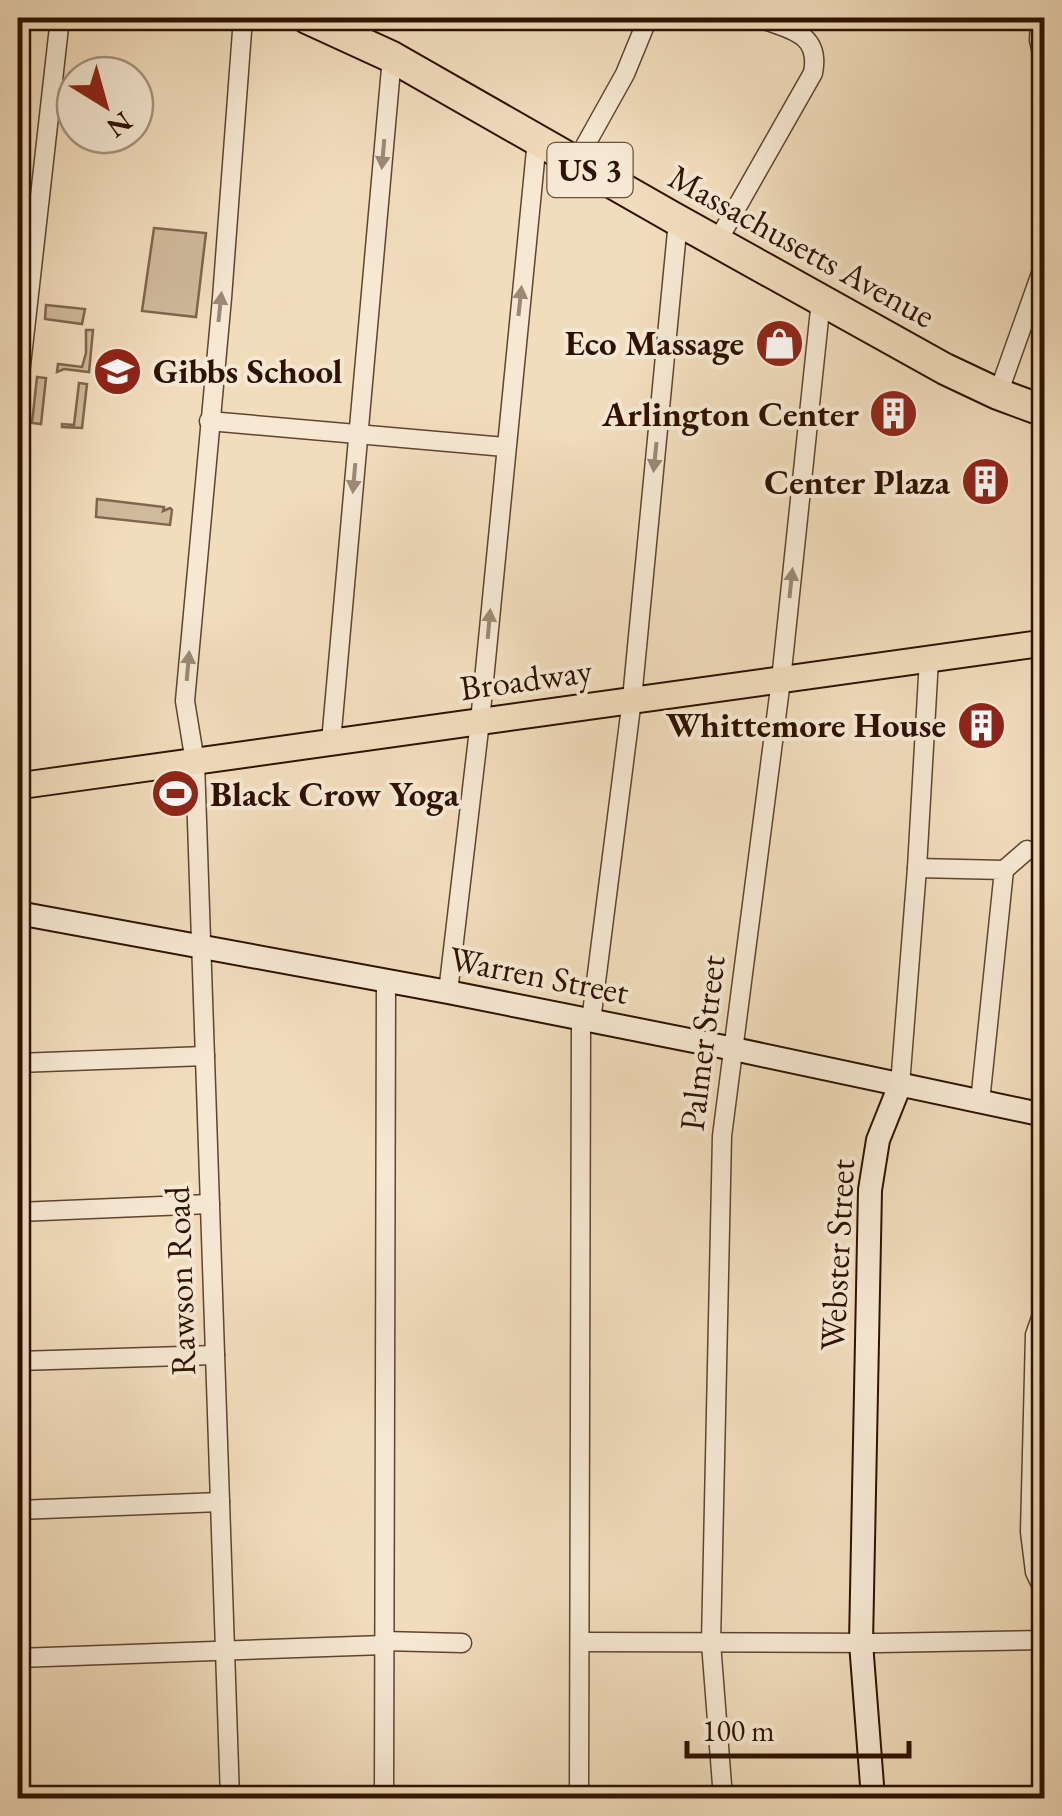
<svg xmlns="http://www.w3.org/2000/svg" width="1062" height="1816" viewBox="0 0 1062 1816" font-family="'EB Garamond',serif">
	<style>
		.garden { fill: #d0ba9c; stroke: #7f664e; stroke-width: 2.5 }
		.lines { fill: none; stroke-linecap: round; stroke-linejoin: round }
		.street-casing { stroke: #5f442f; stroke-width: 21 }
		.secondary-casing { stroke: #2e1200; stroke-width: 26 }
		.primary-casing { stroke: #2e1200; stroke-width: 29 }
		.highway-casing { stroke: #2e1200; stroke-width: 34 }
		.street { stroke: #f6e8d3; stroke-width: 18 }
		.secondary { stroke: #f6e8d3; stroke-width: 22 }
		.primary { stroke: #f1dcbc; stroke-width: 25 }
		.highway { stroke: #f1dcbc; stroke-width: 30 }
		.oneway { fill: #9c8874 }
		.labels { text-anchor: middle; stroke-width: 8; stroke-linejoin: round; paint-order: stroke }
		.shield { fill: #f6e8d3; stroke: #6a523f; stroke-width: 2.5 }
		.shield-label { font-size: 32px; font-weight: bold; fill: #2e1200 }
		.street-label { font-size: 35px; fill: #2e1200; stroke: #f6e8d3 }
		.poi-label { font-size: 35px; font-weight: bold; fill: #2e1200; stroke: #f6e8d3; text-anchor: end }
	</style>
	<rect width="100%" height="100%" fill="#f1dcbc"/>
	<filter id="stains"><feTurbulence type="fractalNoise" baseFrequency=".002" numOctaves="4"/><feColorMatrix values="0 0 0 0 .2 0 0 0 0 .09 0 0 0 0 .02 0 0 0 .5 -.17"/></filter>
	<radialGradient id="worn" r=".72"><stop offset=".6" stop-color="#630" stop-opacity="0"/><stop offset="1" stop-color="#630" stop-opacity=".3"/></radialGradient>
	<g class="garden">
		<path d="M154,228l52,5 -10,84 -54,-6z"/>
		<path d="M46,305l39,4 -3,15 -37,-5z"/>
		<path d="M86,330h7l-4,42 -25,-3 -7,3 1,-8 24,3 4,-14z"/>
		<path d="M37,377l9,1 -5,46 -9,-1z"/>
		<path d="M79,383l8,1 -5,44 -20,-1v-3l12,1z"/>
		<path d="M97,499l67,8 -1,4 7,-3 2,2 -2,15 -74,-8z"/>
	</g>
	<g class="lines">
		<defs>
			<g id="street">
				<path d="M1040,18l-1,22 5,22"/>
				<path d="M576,162l49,-88 23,-56"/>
				<path d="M717,242l96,-169c8,-40 -24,-44 -54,-55"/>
				<path d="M18,392l42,-374"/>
				<path d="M998,394l46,-129"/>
				<path d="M209,421l296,26"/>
				<path d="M331,742l61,-685"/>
				<path d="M917,868l87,2 -24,232"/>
				<path d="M1004,870l23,-20"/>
				<path d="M448,992l32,-271 57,-581"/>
				<path d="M591,1021l41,-322 46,-478"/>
				<path d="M18,1063l187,-7"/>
				<path d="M900,1085l17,-217 12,-209"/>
				<path d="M18,1212l192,-8"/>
				<path d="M1044,1309l-9,26 -5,197 5,40 9,19"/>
				<path d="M18,1361l197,-6"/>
				<path d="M18,1510l202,-8"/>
				<path d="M384,1641l78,2"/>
				<path d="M580,1642l299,1 165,-3"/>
				<path d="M18,1658l366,-13"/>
				<path d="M230,1798l-35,-1036 -10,-61 37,-403 21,-280"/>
				<path d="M384,1798l2,-817"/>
				<path d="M579,1798l2,-779"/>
				<path d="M723,1798l-12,-155 11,-507 59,-456 40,-380"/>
			</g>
			<g id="secondary">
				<path d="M18,913l430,79 286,57 310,66"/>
				<path d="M873,1798l-12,-155 9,-453 8,-50 22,-55"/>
			</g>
			<path id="primary" d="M18,786l1026,-143"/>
			<path id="highway" d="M307,18l85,39 280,160 273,152 53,25 46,17"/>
		</defs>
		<use href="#street" class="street-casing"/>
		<use href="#secondary" class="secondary-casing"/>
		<use href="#primary" class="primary-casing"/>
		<use href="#highway" class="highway-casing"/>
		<use href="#street" class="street"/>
		<use href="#secondary" class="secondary"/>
		<use href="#primary" class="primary"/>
		<use href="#highway" class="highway"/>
	</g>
	<defs><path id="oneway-solid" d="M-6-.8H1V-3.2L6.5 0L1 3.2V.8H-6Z" transform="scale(2.5)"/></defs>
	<g class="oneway">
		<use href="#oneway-solid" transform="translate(383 154) rotate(95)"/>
		<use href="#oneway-solid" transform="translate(520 301) rotate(-84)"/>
		<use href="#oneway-solid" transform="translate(220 307) rotate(-84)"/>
		<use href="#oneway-solid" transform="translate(655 457) rotate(96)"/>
		<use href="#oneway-solid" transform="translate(354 478) rotate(95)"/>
		<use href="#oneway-solid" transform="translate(791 583) rotate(-84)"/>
		<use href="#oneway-solid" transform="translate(489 624) rotate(-85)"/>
		<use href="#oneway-solid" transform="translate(188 666) rotate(-85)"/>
	</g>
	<defs>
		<symbol id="shop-disc" viewBox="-11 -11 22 22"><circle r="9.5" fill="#8f2418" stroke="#f6e8d3"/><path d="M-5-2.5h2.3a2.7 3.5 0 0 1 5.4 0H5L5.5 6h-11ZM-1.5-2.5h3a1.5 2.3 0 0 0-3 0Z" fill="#fff"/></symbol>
		<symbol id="school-disc" viewBox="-11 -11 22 22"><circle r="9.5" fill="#8f2418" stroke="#f6e8d3"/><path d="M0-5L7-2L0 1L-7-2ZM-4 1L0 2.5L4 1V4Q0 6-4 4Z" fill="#fff"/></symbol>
		<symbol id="building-disc" viewBox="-11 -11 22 22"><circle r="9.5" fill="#8f2418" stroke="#f6e8d3"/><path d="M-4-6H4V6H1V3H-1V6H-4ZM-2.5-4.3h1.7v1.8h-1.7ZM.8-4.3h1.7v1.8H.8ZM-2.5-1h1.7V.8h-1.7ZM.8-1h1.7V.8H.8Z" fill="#fff"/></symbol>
		<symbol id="stadium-disc" viewBox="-11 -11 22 22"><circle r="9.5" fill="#8f2418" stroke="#f6e8d3"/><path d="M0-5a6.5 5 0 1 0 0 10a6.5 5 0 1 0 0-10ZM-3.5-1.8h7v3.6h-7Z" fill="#fff"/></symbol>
	</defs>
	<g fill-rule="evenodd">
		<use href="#shop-disc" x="752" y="316" width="55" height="55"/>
		<use href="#school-disc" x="90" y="344" width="55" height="55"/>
		<use href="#building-disc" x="866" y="386" width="55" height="55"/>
		<use href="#building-disc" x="958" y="454" width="55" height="55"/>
		<use href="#building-disc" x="954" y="698" width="55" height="55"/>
		<use href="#stadium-disc" x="148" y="766" width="55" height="55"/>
	</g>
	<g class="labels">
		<rect class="shield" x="547.5" y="143" width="85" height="54" rx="8"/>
		<g class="shield-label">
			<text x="590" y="181">US 3</text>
		</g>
		<g class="street-label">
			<text transform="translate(802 246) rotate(29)" y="12">Massachusetts Avenue</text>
			<text transform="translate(526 679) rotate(-8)" y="12">Broadway</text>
			<text transform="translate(539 975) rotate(11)" y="12">Warren Street</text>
			<text transform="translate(702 1043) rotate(-83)" y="12">Palmer Street</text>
			<text transform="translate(837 1255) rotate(-87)" y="12">Webster Street</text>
			<text transform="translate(180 1281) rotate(-92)" y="12">Rawson Road</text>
		</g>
		<g class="poi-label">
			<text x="744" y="355">Eco Massage</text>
			<text x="153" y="383" text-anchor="start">Gibbs School</text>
			<text x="859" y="426">Arlington Center</text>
			<text x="950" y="494">Center Plaza</text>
			<text x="946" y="737">Whittemore House</text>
			<text x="210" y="806" text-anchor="start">Black Crow Yoga</text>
		</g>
	</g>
	<rect width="1062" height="1816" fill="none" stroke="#f1dcbc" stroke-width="60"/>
	<rect x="20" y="20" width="1022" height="1776" fill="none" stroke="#2e1200" stroke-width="5"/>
	<rect x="30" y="30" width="1002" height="1756" fill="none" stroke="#2e1200" stroke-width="2.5"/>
	<g transform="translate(105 105) rotate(143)"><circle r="48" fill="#f6e8d3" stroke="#a6927f" stroke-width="2.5"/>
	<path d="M0-8L18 38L0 25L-18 38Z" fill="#8f2418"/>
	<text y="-15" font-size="28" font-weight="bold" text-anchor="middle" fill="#2e1200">N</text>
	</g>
	<path d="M687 1741v15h222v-15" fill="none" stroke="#2e1200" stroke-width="5"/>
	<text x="702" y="1741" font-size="30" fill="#2e1200" stroke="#f6e8d3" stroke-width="8" paint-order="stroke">100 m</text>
	<rect width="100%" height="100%" filter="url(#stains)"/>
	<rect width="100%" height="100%" fill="url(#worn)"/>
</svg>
